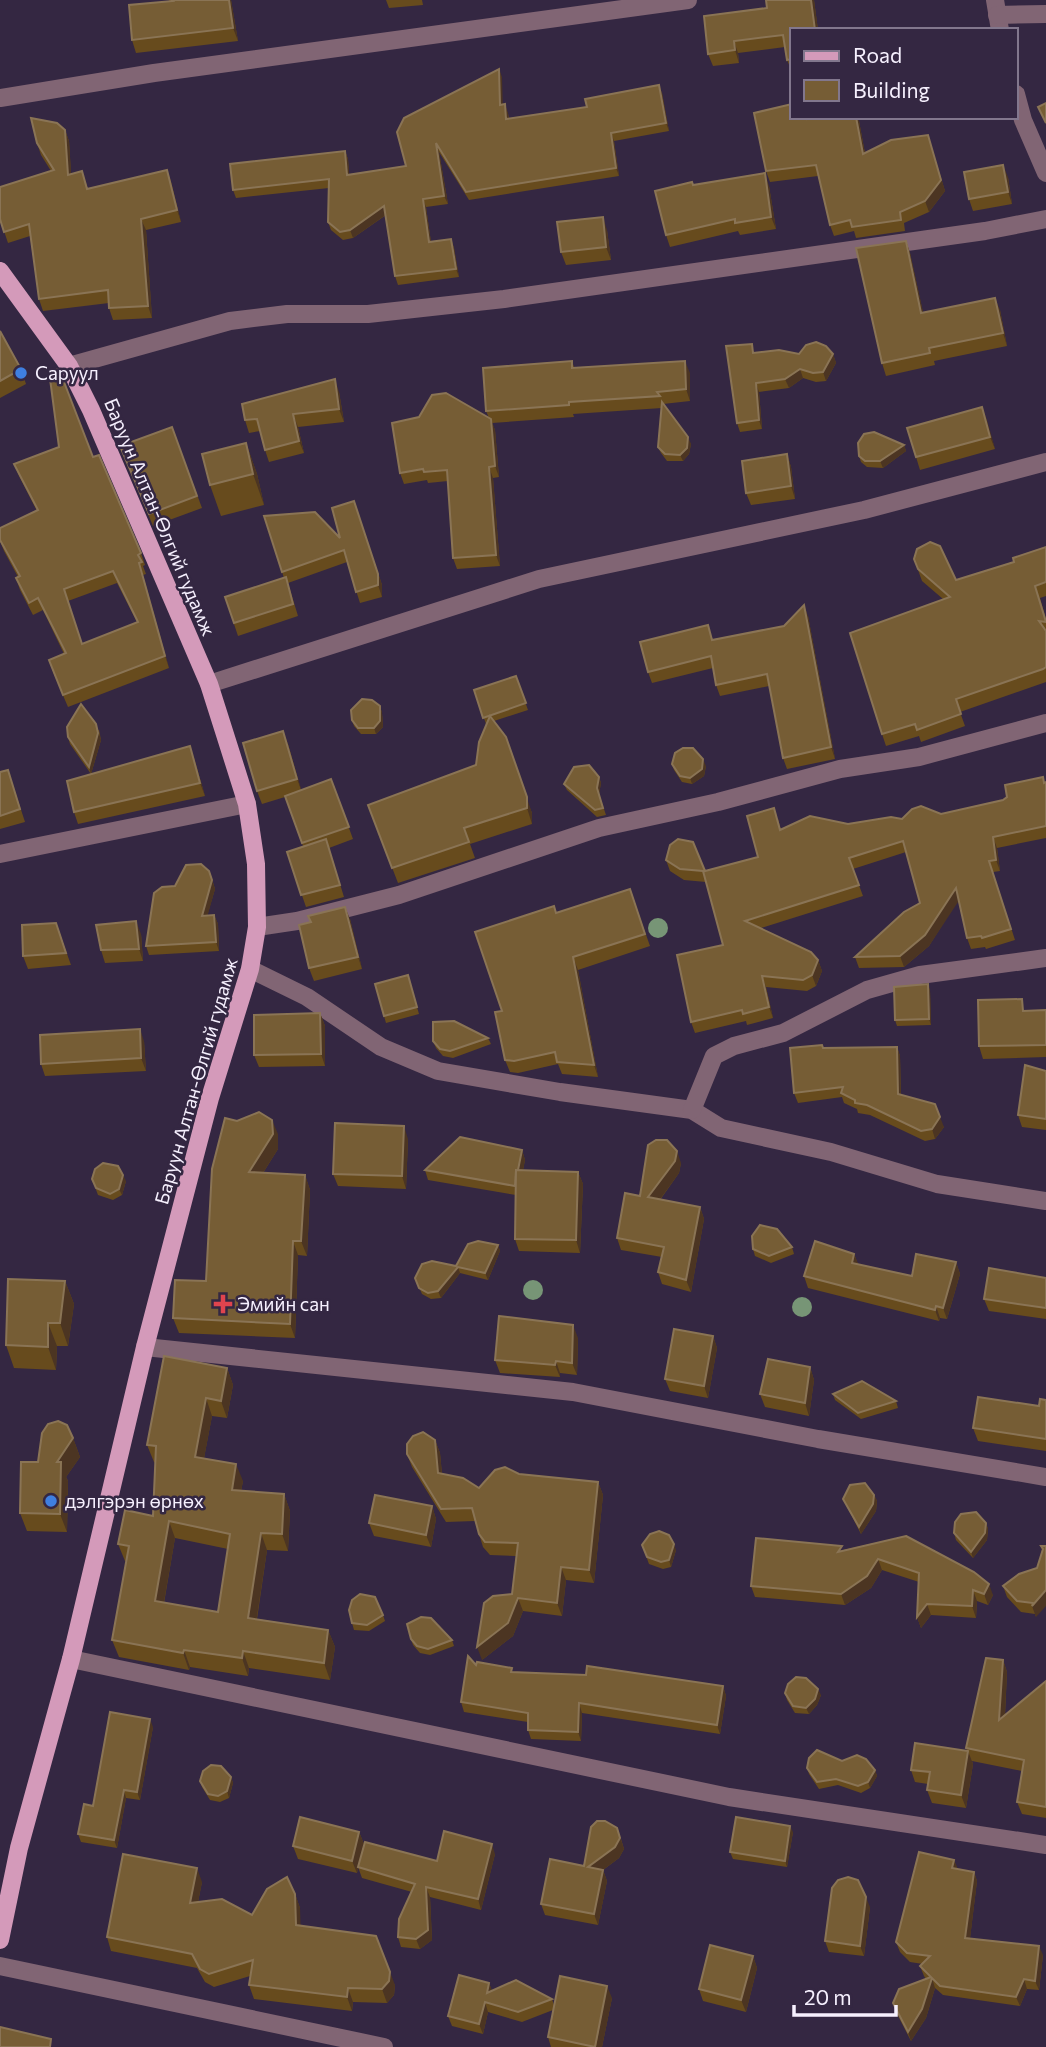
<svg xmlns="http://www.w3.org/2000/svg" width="1046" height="2047" viewBox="0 0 1046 2047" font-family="Commissioner,sans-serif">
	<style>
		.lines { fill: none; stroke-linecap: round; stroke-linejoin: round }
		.minor { stroke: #816574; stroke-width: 18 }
		.major { stroke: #d49aba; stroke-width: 18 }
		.tree { fill: #779576 }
		.wall { fill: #674b1d; fill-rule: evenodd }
		.shaded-wall { fill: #4c3522 }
		.building { fill: #765d35; stroke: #8a7455; stroke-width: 2; fill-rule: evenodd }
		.shop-dot { fill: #3f7fe0; stroke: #342742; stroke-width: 2.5 }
		.health-dot { fill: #e0444e; stroke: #342742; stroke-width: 2.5 }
		.labels { text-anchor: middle; stroke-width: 5; stroke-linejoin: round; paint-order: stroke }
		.poi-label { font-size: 19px; fill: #f6f0fe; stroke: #342742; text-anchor: start }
		.street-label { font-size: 19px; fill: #f6f0fe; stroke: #342742 }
	</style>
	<rect width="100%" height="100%" fill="#342742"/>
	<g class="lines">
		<g class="minor">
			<path d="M995,0l5,30"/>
			<path d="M997,15l49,-1"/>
			<path d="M1016,94l7,26 23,53"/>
			<path d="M0,98l154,-25 534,-73"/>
			<path d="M69,366l161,-45 57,-7h81l136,-15 481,-68 61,-12"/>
			<path d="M209,684l330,-105 325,-69 182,-48"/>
			<path d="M0,854l247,-50"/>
			<path d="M257,927l40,-6 102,-26 200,-67 119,-26 122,-33 79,-12 127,-34"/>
			<path d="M250,969l57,28 74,50 57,24 122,21 132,18 29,18 110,24 106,32 109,17"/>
			<path d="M692,1110l22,-54 20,-10 49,-13 84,-43 53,-15 126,-17"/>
			<path d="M145,1347l428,45 245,47 228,38"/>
			<path d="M71,1659l658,138 317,48"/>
			<path d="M0,1966l384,81"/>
		</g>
		<path class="major" d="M0,271l69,95 22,44 118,274 20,63 18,57 9,60 1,63 -7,42 -40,129 -65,249 -74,312 -52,189 -19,92"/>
	</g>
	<g class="tree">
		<circle cx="658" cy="928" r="10"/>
		<circle cx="533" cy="1290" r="10"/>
		<circle cx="802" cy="1307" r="10"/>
	</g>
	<g class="wall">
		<path d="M169,0h62l7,41 -102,12 -4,-13 38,-38z"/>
		<path d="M386,0h36l1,5 -34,3z"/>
		<path d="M766,0h48l4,30h-26v42l-5,-12 -2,-13 -47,6 1,10 -26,3 -5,-12 59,-46z"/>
		<path d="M502,77v28l6,8 1,6 78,-12 75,-14 7,38 -55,10 5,35 -150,24 -30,-48 9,52 -22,3 5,35 20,-3 3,9 5,29 -61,8 -3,-9 -9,-61 -33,23 -10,2 -12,-10 -3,-8 1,-34 -93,10 -3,-8 112,-39 3,8 1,16 57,-9z"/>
		<path d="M792,117l67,4 6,32 63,-18 17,56 -16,21 -25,11 1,8 -49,7 -2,-7 -20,5 -4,-11 -12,-49 -48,6 -4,-11z"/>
		<path d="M65,130l4,11 2,33 11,-3 6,18 79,-19 4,12 10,40 -35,8 6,88 -39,2 -4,-12v-5l-66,8 -4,-12 -9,-63 -22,7 -8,-24 51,-48 -10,-16 -4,-12z"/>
		<path d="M1008,177l4,27 -39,7 -4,-12z"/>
		<path d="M769,186l7,43 -36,6 -2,-4 -68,16 -4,-12z"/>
		<path d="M607,230l4,30 -45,5 -5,-13z"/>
		<path d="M906,241l4,12 13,60 77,-3 7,36 -73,15 1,4 -49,11 -4,-13z"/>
		<path d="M0,331l21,38 5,15 -26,14z"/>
		<path d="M756,353l77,1 3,9 -10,18 -10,1 -13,-4 -14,10 -30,4 3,37 -22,3 -3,-9z"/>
		<path d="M572,361l2,6 116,6v28l-27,3 28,40 -2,10 -6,7h-16l-6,-8 -3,-6 4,-39 -89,6 1,3 -82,6 3,7 4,47 -6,1 7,88 -43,3 -4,-11 -5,-77 -20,2 -1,-3 -23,4 -4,-11 89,-55 -3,-7z"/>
		<path d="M339,392l5,30 -46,5 6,26 -35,9 -4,-12 -5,-19 -11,2 -4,-13z"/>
		<path d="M982,407l13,42 -75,21 -4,-13z"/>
		<path d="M172,427l30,81 -49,18 -33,-80z"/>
		<path d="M246,443l11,31 7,31 -43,11 -11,-31z"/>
		<path d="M904,445l2,6 -23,17 -16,-1 -6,-5 -2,-6z"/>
		<path d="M787,454l4,13 4,32 -44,6 -5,-12z"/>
		<path d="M93,457l48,96 4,12 -2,1 3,8 -3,1 26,93 -101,39 -15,-35 11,-18 -21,-44 -10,5 -13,-25 -4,-12 2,-1 -14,-26 -4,-10 37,-30 -18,-35 -5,-12zM117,583l20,39 -55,22 -14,-43z"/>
		<path d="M358,512l24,73v12l-22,6 -13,-41 -59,21 10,33 -60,20 -13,-39 59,-19 -20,-62 76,22z"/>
		<path d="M1046,547v49l-6,2 6,21v63l-86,30 5,14 -44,16 -2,-6 -33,10 -4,-12 61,-135 -21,-18 -8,-22 42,21 58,-18z"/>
		<path d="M808,616l27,143 -48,10 -4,-11 -14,-72 -49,10 -4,-11 -3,-17 -61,15 -4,-11 65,-32 71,-14z"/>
		<path d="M516,676l12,34 -34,11 38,92v11l-62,20 5,14 -77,25 -30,-78 108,-40 11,-41h-1l-12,-34z"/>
		<path d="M380,706l2,7 1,14 -7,7h-15l-7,-8 -2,-6z"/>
		<path d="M99,730l2,10 -10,34 -21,-30 -2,-7z"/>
		<path d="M288,744l13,46 30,-11 22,60 -24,9 15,49 -38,10 -19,-55 16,-6 -18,-49 -23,7 -5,-13z"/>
		<path d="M194,758l11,38 -127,28 -4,-12z"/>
		<path d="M672,764l34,2 -2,10 -12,8 -10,-2 -8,-12z"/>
		<path d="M0,772l12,10 13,40 -25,7z"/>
		<path d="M599,777l2,6 -2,11 7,21 -9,2 -30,-27 -3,-6z"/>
		<path d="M1046,782v56l-49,10 3,23 -7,1 22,68 -29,9 -1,-2 -14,2 -4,-11 -9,-38 -29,46 -25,21 -45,1 -4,-11 65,-54 -14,-51 -53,17 10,27 -102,32 57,32 4,11 -6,15 -9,5 -41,-4 7,31 -26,7 -1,-4 -51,12 -4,-11 32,-77 -17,-63 -22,-2 -14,-9 -4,-11 39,11 53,-14 20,-38 3,11 67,-6 93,-10 62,-14z"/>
		<path d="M212,879l3,10 -8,27 7,-1 4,9 1,27 -70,4 -3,-9z"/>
		<path d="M630,889l20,57 -72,24 20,107 -36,-3 -4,-10 -40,9 -8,-1 -5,-12 -3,-49 55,-98z"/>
		<path d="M350,919l12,50 -48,12 -5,-13z"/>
		<path d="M56,923l15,42 -43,4 -5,-13z"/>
		<path d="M141,934l2,27 -38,2 -4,-13z"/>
		<path d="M408,975l11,39 -33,9 -2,-7z"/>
		<path d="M930,990l1,35 -34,1 -2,-6z"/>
		<path d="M1046,1010v47l-63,2 -4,-13 48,-35z"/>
		<path d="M320,1013l5,13v40l-66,1 -5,-12z"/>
		<path d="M488,1038l3,6 -38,14 -10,-2 -7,-8 -3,-7z"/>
		<path d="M144,1041l2,30 -101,5 -4,-12z"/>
		<path d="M822,1045l1,3 74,-1 3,9 1,39 43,32 -9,12 -10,2 -55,-26 -12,-2 -1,-4 -13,-6 -2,-6 -44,6 -4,-10z"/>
		<path d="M1046,1071v59l-24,-3 -4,-12z"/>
		<path d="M278,1134v15l-15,24 42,2 5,15 -3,66 -9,-1 -3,83 -116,-5 -6,-15 33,-37z"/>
		<path d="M408,1139l-2,50 -68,-3 -5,-12z"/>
		<path d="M522,1150l3,10 -2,10 55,2 5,12 -3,69 -61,-2 -4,-12 1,-44 -88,-15 -3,-10z"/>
		<path d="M681,1163l-2,10 -19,27 40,7 4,12 -13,73 -29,-8 -4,-12 4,-15 -41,-7 -4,-12 23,-42z"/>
		<path d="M92,1179l34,2 -4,14 -9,5 -15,-5z"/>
		<path d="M498,1245l2,6 -12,29 -28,-7 -19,25 -10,1 -9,-5 -7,-16 41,-12z"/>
		<path d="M792,1247l2,7 -23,9 -16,-7 -2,-7z"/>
		<path d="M854,1254l4,10 54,12 44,-14 4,12 -13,45 -7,-1 -1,3 -131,-33 -4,-12z"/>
		<path d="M1046,1278v41l-57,-8 -5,-12z"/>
		<path d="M65,1281l9,23 -6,42h-11l-1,24 -42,-2 -8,-23z"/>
		<path d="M713,1336l4,12 -9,50 -38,-7 -5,-12z"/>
		<path d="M578,1338l-1,37 -17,-2v4l-60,-4 -5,-13z"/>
		<path d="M810,1367l4,13 -5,36 -44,-9 -5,-13z"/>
		<path d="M227,1368l6,17 -6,33 -15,-2 -8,42 39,23 -2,10 43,3 6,17 -2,40 -21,-1 -10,69 71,11 7,17 -5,33 -81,-12 -1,8 -58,-9 -1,3 -70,-13 -7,-17 14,-79h-1l-7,-17 35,-28 3,-53 -2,-1 -7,-17zM175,1538l53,11 -10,63 -54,-9z"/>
		<path d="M833,1394l63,7 2,7 -37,11 -26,-19z"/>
		<path d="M1046,1400v51l-68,-10 -5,-13 66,-22z"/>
		<path d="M73,1438l7,19 -14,20 2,4 -1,51 -40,-1 -7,-18z"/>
		<path d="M435,1440l5,13 2,21 37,14 40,-14 79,8 5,13 -9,88 -28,-3 -4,36 -39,-5 -10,25 -31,24 30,-66 4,-38 -26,-1 -7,-8 -8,-26 -29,1 -34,-55 -5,-13z"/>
		<path d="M874,1495l3,6 -1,10 -15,23 -18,-35z"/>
		<path d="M432,1506l4,13 -5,28 -57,-11 -5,-13z"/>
		<path d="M986,1523l2,6 -1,11 -14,18 -17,-18 -2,-7z"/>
		<path d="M906,1536l87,59 -5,10 -11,-4 -1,17 -45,-3 -10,13 -4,-11 2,-35 -37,-12 -11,18 -26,17 -90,-8 -4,-11 92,-36z"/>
		<path d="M642,1545l34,5 -5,17 -8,2 -14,-5z"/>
		<path d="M1041,1546h5l-10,71 -1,-3 -14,-2 -14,-15 -4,-11 34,-18 5,-18z"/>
		<path d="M383,1615l2,6 -16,10 -15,-1 -2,-7z"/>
		<path d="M411,1639l41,1 2,6 -24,9 -10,-2 -7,-8z"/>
		<path d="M1003,1660l4,12 -2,44 41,-35v137l-24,-4 -5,-12 5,-31 -50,-10 1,3 -7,44 -34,-5 -5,-13 1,-6 -13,-2 -4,-12 56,-19 -1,-3z"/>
		<path d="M476,1665l38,7 209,14 3,10 -6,38 -138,-21 -1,28 -50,-2 -3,-9v-8l-64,-10 -3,-10z"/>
		<path d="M785,1693l36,2 -4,10 -8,9 -14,-1 -8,-13z"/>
		<path d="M153,1727l-13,73 -14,-2 -9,50 -36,-6 -3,-8 15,-28z"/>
		<path d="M842,1761l33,9 2,6 -7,12 -9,5 -23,-8 -19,4 -10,-15 -2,-6z"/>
		<path d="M231,1777l2,6 -4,15 -9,4 -10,-2 -8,-13 -2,-6z"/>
		<path d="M359,1832l5,12 73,17 58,-7 -14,56 -51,-13 2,43 -12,9 -19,-2 -3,-10 14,-45 -50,-14 -4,-11 -1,6 -59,-14 -5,-13z"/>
		<path d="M793,1832l-6,35 -54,-8 -3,-7z"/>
		<path d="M621,1839l3,10 -5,9 -16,12 4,11 -9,44 -53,-10 -4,-11 43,-38z"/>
		<path d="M954,1860l3,9 17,3 3,9 -7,57 73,17 -4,35 -12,-1 -7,17 -77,-11 -8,-7 -9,30 -15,23 -15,-29 -3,-9 33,-24 -2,-3 -4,-10 3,-2 -13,-2 -10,-10 -4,-10z"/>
		<path d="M202,1882l-4,20 54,13 43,-21 5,14v17l95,60 -1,10 -7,8 -34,-1 -1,9 -98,-12 -5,-14 1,-9 -36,11 -9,-5 -8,-14 -86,-17 -4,-14z"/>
		<path d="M870,1907l-6,49 -35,-4 -4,-11z"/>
		<path d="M753,1956l4,12 -11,44 -43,-11 -4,-12z"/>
		<path d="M489,1983l3,8 60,8 2,6 58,-7 -10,49h-51l-3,-10 5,-27 -31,12 -34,-10 -5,22 -31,-8 -4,-10z"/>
	</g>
	<g class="shaded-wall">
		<path d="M229,0h2l7,41 -5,-13z"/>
		<path d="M811,0h3l4,30h-3z"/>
		<path d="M734,41l4,12 1,10 -4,-13z"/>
		<path d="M499,69l3,8 1,36 -3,-8z"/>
		<path d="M659,85l3,8 7,38 -3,-8z"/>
		<path d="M505,104l3,9 1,14 -3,-8z"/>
		<path d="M856,117h1l2,4 8,44 -4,-11z"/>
		<path d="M65,130l4,11 3,45 -4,-11z"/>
		<path d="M611,133l3,8 5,35 -3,-8z"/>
		<path d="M928,135l17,56 -16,21 -4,-11z"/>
		<path d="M436,143l3,9 9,52 -4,-8z"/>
		<path d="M345,151l3,8 2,24 -3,-8z"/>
		<path d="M1003,165l5,12 4,27 -4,-12z"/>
		<path d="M167,170l4,12 10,40 -4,-12z"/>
		<path d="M765,173l4,13 7,43 -5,-12z"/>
		<path d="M423,199l3,8 6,43 -3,-8z"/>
		<path d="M384,206l3,8 -34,24 -3,-8z"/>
		<path d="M603,217l4,13 4,30 -5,-13z"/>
		<path d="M141,219l5,11 6,88 -4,-12z"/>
		<path d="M451,239l3,9 5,29 -3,-8z"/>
		<path d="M906,241l4,12 16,72 -5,-12z"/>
		<path d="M995,298l5,12 7,36 -4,-13z"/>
		<path d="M833,354l3,9 -10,18 -3,-9z"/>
		<path d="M685,361l5,12v28l-4,-12z"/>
		<path d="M800,369l3,9 -14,10 -4,-9z"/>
		<path d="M335,379l4,13 5,30 -5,-13z"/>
		<path d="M756,383l3,9 3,37 -3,-9z"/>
		<path d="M982,407l5,13 8,29 -5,-12z"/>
		<path d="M293,414l5,13 6,26 -5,-12z"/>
		<path d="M491,419l4,11 4,47 -4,-11z"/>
		<path d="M688,437l3,7 -2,10 -6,7 -3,-6z"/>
		<path d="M246,443l11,31 7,31 -11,-31z"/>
		<path d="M904,445l2,6 -23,17 -3,-7z"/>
		<path d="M787,454l4,13 4,32 -4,-13z"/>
		<path d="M489,467l4,11 7,88 -4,-11z"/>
		<path d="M358,512l24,73v12l-4,-12z"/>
		<path d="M139,563l4,12 26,93 -4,-12z"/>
		<path d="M804,605l4,11 27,143 -4,-12z"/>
		<path d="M380,706l2,7 1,14 -7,7 -2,-6z"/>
		<path d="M96,724l5,16 -10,34 -2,-7z"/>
		<path d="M283,731l5,13 14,48 -5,-13z"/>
		<path d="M506,737l26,76v11l-5,-16z"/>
		<path d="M190,746l4,12 11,38 -5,-13z"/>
		<path d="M703,759l3,7 -2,10 -12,8 -2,-6z"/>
		<path d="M599,777l2,6 -2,11 7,21 -9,-27z"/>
		<path d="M993,837l4,11 3,23 -4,-11z"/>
		<path d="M209,871l6,18 -10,36 -3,-9z"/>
		<path d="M956,888l4,11 -31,47 -25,21 -4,-11z"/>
		<path d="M345,907l5,12 12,50 -4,-12z"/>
		<path d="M214,915l4,9 1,27 -3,-9z"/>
		<path d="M136,921l5,13 2,27 -4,-12z"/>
		<path d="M573,957l5,13 20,107 -4,-12z"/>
		<path d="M818,960l4,11 -6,15 -4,-11z"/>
		<path d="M762,976l4,11 7,31 -4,-11z"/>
		<path d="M928,984l2,6 1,35 -2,-6z"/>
		<path d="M320,1013l5,13v40l-4,-12z"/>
		<path d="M140,1029l4,12 2,30 -5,-13z"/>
		<path d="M897,1047l3,9 1,48 -3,-10z"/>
		<path d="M940,1117l4,10 -9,12 -3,-10z"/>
		<path d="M272,1120l6,14v15l-24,38 -5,-15z"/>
		<path d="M404,1126l4,13 -2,50 -4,-13z"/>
		<path d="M522,1150l3,10 -7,35 -3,-9z"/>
		<path d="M677,1151l4,12 -2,10 -26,36 -5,-12z"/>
		<path d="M578,1172l5,12 -3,69 -4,-13z"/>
		<path d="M123,1175l3,6 -4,14 -3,-6z"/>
		<path d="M305,1175l5,15 -3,66 -6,-15z"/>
		<path d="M700,1207l4,12 -13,73 -5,-12z"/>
		<path d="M293,1241l5,14 -3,83 -5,-14z"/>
		<path d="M498,1245l2,6 -12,29 -3,-7z"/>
		<path d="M854,1254l5,12 -7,-3z"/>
		<path d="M956,1262l4,12 -13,45 -4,-11z"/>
		<path d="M458,1267l2,6 -19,25 -3,-7z"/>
		<path d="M65,1281l9,23 -6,42 -8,-23z"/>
		<path d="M936,1306l4,12 -1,3 -4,-11z"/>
		<path d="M48,1323l9,23 -1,24 -8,-23z"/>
		<path d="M573,1325l5,13 -1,37 -5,-12z"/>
		<path d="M713,1336l4,12 -9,50 -4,-12z"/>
		<path d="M556,1361l4,12v4l-5,-12z"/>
		<path d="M810,1367l4,13 -5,36 -4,-13z"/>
		<path d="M227,1368l6,17 -6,33 -6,-17z"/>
		<path d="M206,1398l6,18 -11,58 -6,-17z"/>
		<path d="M73,1438l7,19 -14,20 2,4 -1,51 -7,-18 -3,-52z"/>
		<path d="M435,1440l5,13 3,33 -5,-13z"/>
		<path d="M236,1464l7,17 -5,26 -6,-17z"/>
		<path d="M598,1482l5,13 -9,88 -5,-13z"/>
		<path d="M284,1494l6,17 -2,40 -6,-17z"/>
		<path d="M874,1495l3,6 -1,10 -15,23 -2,-7z"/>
		<path d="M432,1506l4,13 -5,28 -5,-12z"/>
		<path d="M169,1521l6,17 -14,81 -6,-18z"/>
		<path d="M986,1523l2,6 -1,11 -14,18 -2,-6z"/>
		<path d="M261,1533l6,17 -13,86 -6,-18z"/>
		<path d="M674,1544l2,6 -5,17 -2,-7z"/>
		<path d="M878,1559l4,11 -11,18 -26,17 -4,-11z"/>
		<path d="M561,1567l5,13 -4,36 -5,-13z"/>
		<path d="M989,1584l4,11 -5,10 -4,-11z"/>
		<path d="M973,1590l4,11 -1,17 -4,-12z"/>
		<path d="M1046,1590v16l-10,11 -4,-11z"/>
		<path d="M518,1598l5,13 -10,25 -31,24 -5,-13z"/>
		<path d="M927,1604l4,11 -10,13 -4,-11z"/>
		<path d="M328,1630l7,17 -5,33 -6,-17z"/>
		<path d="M184,1650l6,17 -1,3 -6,-17z"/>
		<path d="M243,1651l6,17 -1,8 -6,-18z"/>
		<path d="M1003,1660l4,12 -3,60 -5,-12z"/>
		<path d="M723,1686l3,10 -6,38 -3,-9z"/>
		<path d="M818,1689l3,6 -4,10 -8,9 -3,-6z"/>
		<path d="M579,1703l3,10 -1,28 -3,-9z"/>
		<path d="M150,1719l3,8 -13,73 -3,-8z"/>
		<path d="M968,1751l5,13 -7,44 -5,-13z"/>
		<path d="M875,1770l2,6 -7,12 -2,-6z"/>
		<path d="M231,1777l2,6 -4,15 -2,-7z"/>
		<path d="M124,1790l2,8 -9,50 -3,-8z"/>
		<path d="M790,1826l3,6 -6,35 -2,-6z"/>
		<path d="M617,1828l7,21 -5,9 -27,20 -4,-11z"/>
		<path d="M359,1832l5,12 -7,29 -5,-12z"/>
		<path d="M492,1844l3,10 -14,56 -3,-11z"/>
		<path d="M954,1860l4,9 -6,-1z"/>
		<path d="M197,1868l5,14 -7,35 -5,-14z"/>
		<path d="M603,1870l4,11 -9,44 -4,-11z"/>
		<path d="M974,1872l3,9 -8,66 -4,-9z"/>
		<path d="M426,1887l4,10 2,43 -12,9 -4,-10z"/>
		<path d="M295,1894l5,14 1,30 -5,-13z"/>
		<path d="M866,1897l4,10 -6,49 -4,-10z"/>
		<path d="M1039,1946l4,9 -4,35 -4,-9z"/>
		<path d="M753,1956l4,12 -11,44 -5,-12z"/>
		<path d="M390,1972l5,13 -1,10 -7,8 -5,-14z"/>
		<path d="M932,1978l3,10 -9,30 -15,23 -3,-9z"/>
		<path d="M1024,1979l3,10 -7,17 -4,-9z"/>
		<path d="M489,1983l4,10h-6z"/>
		<path d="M607,1986l5,12 -10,49h-6z"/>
		<path d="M348,1988l5,14 -1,9 -5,-14z"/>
		<path d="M485,2002l3,10 -5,22 -4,-10z"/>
	</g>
	<g class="building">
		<path d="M172,0h57l4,28 -101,12 -3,-35 44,-4z"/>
		<path d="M766,0h45l4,30h-23v29l-5,1 -4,-25 -49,6 1,9 -27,4 -4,-38 63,-8z"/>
		<path d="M499,69l1,36 5,-1 1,15 81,-12 -2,-8 74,-14 7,38 -55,10 5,35 -150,24 -30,-49 8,53 -21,3 6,43 22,-3 5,30 -61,7 -11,-70 -34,24 -10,2 -12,-10 1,-43 -96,11 -3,-26 115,-13 2,24 59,-9 -9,-34 7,-14z"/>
		<path d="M1046,103v20l-8,-16z"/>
		<path d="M792,104v13h15v2l8,-2h41l7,37 28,-14 37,-5 13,45 -16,21 -25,11 1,8 -49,7 -2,-7 -20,5 -14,-60 -50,6 -12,-58z"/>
		<path d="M31,118l26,5 8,7 3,45 14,-4 5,18 80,-19 10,40 -36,9 7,87 -39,2 -1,-18 -69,9 -10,-75 -25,8 -4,-13v-32l54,-17 -17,-27z"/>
		<path d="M1003,165l5,27 -39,7 -5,-27z"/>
		<path d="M765,173l6,44 -36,6v-4l-69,16 -11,-44 37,-9 1,3z"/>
		<path d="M603,217l3,30 -45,5 -4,-30z"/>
		<path d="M906,241l15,72 74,-15 8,35 -74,15 1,5 -48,10 -26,-115z"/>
		<path d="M0,331l21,38 -21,12z"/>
		<path d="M816,342l10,4 7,8 -10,18 -10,1 -13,-4 -15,10 -29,4 3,37 -22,3 -11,-77 26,-2 1,9 26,-3 20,4 7,-9z"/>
		<path d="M572,361v7l113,-7 1,28 -29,3 3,4 -91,6v3l-83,6 -3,-43z"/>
		<path d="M59,369l34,88 6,-2 42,98 -3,2 4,7 -3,1 26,93 -102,39 -14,-35 17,-7 -28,-55 -9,5 -13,-25 4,-2 -20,-36v-12l38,-18 -24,-46 45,-17 -10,-76zM113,571l25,51 -56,22 -18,-55z"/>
		<path d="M335,379l4,30 -46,5 6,27 -34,9 -8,-31 -12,1 -3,-16z"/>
		<path d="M446,393l45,26 4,47 -6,1 7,88 -43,3 -6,-88 -23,2 -1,-3 -23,4 -8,-50 27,-6 13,-22z"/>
		<path d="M662,402l26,35 -1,11 -7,7 -15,-1 -7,-7z"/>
		<path d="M982,407l8,30 -74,20 -9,-29z"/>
		<path d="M172,427l25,69 -48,18 -29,-68z"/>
		<path d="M874,432l30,13 -24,16h-15l-6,-5 -1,-13 6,-9z"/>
		<path d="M246,443l7,31 -43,11 -8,-31z"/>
		<path d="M787,454l4,32 -45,7 -4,-32z"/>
		<path d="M354,501l24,73v11l-22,7 -12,-42 -62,22 -18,-56 51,-4 25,26 -8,-30z"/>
		<path d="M930,542l10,4 16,34 58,-18 -1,-4 33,-11v35l-11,4 11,36 -7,-1 7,10v36l-3,2 -87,30 5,15 -44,16 -2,-6 -33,10 -32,-101 100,-36 -32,-28 -4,-10 3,-10z"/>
		<path d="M286,577l7,27 -59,19 -9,-26z"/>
		<path d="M804,605l27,142 -48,11 -16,-84 -51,11 -5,-29 -63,16 -8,-30 68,-17 4,15 72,-14z"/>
		<path d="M516,676l10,27 -43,15 -9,-28z"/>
		<path d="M362,699l10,1 8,6v15l-6,7h-16l-6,-8 -1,-10z"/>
		<path d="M81,704l15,20 2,9 -9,34 -21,-30 -1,-10z"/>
		<path d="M490,716l16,21 21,60v11l-63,20 5,14 -77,26 -24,-63 108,-40 3,-23z"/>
		<path d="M283,731l14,48 -40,12 -14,-48z"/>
		<path d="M190,746l10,37 -126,29 -7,-31z"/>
		<path d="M683,748h10l10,11 -1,10 -12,9 -10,-2 -8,-12 3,-11z"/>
		<path d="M589,765l10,12 -2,11 6,20 -8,2 -31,-26 10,-17z"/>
		<path d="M8,770l12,39 -20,7v-44z"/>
		<path d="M1043,777l1,6 2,-1v44l-53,11 3,23 -7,1 22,68 -29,9 -1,-2 -14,2 -11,-50 -31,47 -25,21 -45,1 49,-45 16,-9 -17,-62 -54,17 10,27 -114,36 66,31 7,8 -6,15 -9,5 -41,-4 7,31 -26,7 -1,-4 -51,12 -14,-67 46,-10 -20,-74 -23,-2 -14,-9 4,-15 8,-6 15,3 12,29 53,-14 -11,-41 27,-8 6,22 30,-14 38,8 43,-7 11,2 10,-10 9,-3 20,8 62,-14 4,-3 -2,-12z"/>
		<path d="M331,779l18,48 -47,16 -17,-47z"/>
		<path d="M326,839l14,46 -39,10 -14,-43z"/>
		<path d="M201,864l8,7 3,9 -10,36 12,-1 2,27 -70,4 8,-53 8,-6 13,-1 11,-21z"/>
		<path d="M630,889l15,45 -72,23 21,108 -37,-3 -2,-10 -41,9 -9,-1 -10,-48 7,-1 -27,-79 79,-26 2,7z"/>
		<path d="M345,907l13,50 -49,11 -10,-43 12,-3 -3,-6z"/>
		<path d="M136,921l3,28 -38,1 -5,-25z"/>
		<path d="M56,923l10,30 -43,3 -1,-31z"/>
		<path d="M408,975l9,32 -33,9 -9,-32z"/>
		<path d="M928,984l1,35 -34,1 -1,-33z"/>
		<path d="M1022,999l1,12 23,-1v35l-67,1 -1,-46z"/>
		<path d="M320,1013l1,41 -67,1v-40z"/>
		<path d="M454,1021l34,17 -38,13 -10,-2 -7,-8v-19z"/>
		<path d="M140,1029l1,29 -100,6 -1,-29z"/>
		<path d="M822,1045l1,3 74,-1 1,47 37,10 5,13 -8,12 -11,2 -54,-26 -12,-2v-3l-14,-7 2,-6 -49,6 -4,-45z"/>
		<path d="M1025,1065l21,6v48l-28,-4z"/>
		<path d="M259,1112l13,8 1,14 -24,38 56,3 -4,66h-8l-3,83 -117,-6 2,-38 31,1 6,-112 13,-51 12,3z"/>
		<path d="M335,1123l69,3 -2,50 -69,-2z"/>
		<path d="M460,1137l62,13 -4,20h-2l-1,16 -90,-16z"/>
		<path d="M656,1140h11l10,11 -2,10 -27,36 52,10 -14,73 -28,-8 6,-25 -47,-9 8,-45 15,3 8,-51z"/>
		<path d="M103,1163l15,3 5,9 -4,14 -9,5 -14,-6 -4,-9 3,-10z"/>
		<path d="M516,1170l62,2 -2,68 -61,-1z"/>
		<path d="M760,1225l17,4 15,18 -23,9 -16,-7 -1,-13z"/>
		<path d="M478,1241l20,4 -13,28 -27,-6 -20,24 -10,2 -9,-5 -4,-10 7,-14 10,-3 24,5 12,-22z"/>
		<path d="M815,1241l39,13 -2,9 60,13 4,-22 40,8 -13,46 -7,-2 -1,4 -131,-34z"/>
		<path d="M989,1268l57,10v30l-62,-9z"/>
		<path d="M8,1279l57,2 -5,42h-12v24l-42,-2z"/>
		<path d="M499,1316l74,9 -1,38 -16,-2 -1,4 -60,-5z"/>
		<path d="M674,1329l39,7 -9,50 -39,-7z"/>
		<path d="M164,1356l63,12 -6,33 -15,-3 -11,59 41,7 -4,26 52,4 -2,40 -21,-1 -13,85 80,12 -4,33 -81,-12 -1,7 -58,-8 -1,3 -71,-13 17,-94 -11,-2 7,-34 28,6 3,-70 -9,-1zM169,1521l61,13 -12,78 -63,-11z"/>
		<path d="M768,1359l42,8 -5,36 -45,-9z"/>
		<path d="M862,1381l34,20 -38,12 -25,-19z"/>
		<path d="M978,1397l61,9 1,-7 6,1v39l-73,-11z"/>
		<path d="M58,1421l9,4 6,13 -16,24h4l-1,52 -40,-1 1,-51h17l4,-29 6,-9z"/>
		<path d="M423,1432l12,8 3,33 25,5 16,10 16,-18 10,-3 14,7 79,8 -9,88 -28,-3 -4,36 -39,-5 -10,25 -31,24 7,-44 9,-7 19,-2 6,-51 -33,-1 -6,-8 -7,-26 -31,1 -34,-55v-10l6,-8z"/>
		<path d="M865,1483l9,12 -1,9 -14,23 -16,-28 7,-14z"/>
		<path d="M375,1495l57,11 -6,29 -57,-12z"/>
		<path d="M976,1512l10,11 -1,10 -14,19 -17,-19 1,-11 6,-8z"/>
		<path d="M659,1531l10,4 5,9 -5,16 -8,2 -14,-5 -5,-12 8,-11z"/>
		<path d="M906,1536l68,36 15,12 -5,10 -11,-4 -1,16 -45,-2 -10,13 2,-44 -41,-14 -11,17 -26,18 -90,-8 5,-48 86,8 -4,6z"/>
		<path d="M1041,1546h5v44l-14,16 1,-3 -16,-2 -14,-15 16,-12 18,-6 6,-19z"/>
		<path d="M360,1594l15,3 8,18 -16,10 -15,-2 -3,-13 3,-10z"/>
		<path d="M421,1617l10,1 21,22 -24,9 -11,-3 -6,-7 -4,-15z"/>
		<path d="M468,1656l8,9 1,-3 35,6 -1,4 75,3 1,-9 136,20 -6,39 -138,-22 -1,29 -50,-2v-17l-67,-11z"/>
		<path d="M986,1658l17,2 -4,60 47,-39v126l-29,-5 7,-42 -58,-12z"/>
		<path d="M796,1677l10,1 12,11 -3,10 -9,9 -13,-2 -8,-13 3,-9z"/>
		<path d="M110,1712l40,7 -13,73 -13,-2 -10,50 -36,-6 6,-30 9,2z"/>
		<path d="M915,1743l53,8 -7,44 -34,-5 3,-18 -19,-2z"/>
		<path d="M817,1750l25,11 15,-6 9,4 9,11 -7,12 -10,4 -22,-7 -19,3 -10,-14 2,-10z"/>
		<path d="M211,1765l10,1 10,11 -4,14 -9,5 -10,-2 -8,-13 3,-10z"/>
		<path d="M300,1817l59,15 -7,29 -59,-15z"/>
		<path d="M736,1817l54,9 -5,35 -55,-9z"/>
		<path d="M597,1821h8l12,7 3,10 -5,9 -27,20 15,3 -9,44 -53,-10 9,-45 34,7 7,-39z"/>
		<path d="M444,1831l48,13 -14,55 -52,-12 2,43 -12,9 -18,-2 1,-18 16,-35 -57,-17 7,-25 72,19z"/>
		<path d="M919,1852l35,8 -2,8 22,4 -9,66 74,8 -4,35 -11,-2 -8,18 -76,-11 -8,-8 -10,31 -14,23 -15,-29 6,-14 32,-12 -11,-11 10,-10 -23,-3 -11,-11z"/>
		<path d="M123,1854l74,14 -7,35 32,-4 30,16 15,-26 20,-12 8,17 1,31 80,11 14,36 -1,9 -7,8 -34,-1 -1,9 -98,-12 4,-25 -44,14 -9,-5 -8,-15 -85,-17z"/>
		<path d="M848,1877l10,3 8,17 -6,49 -35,-5 7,-53 6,-8z"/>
		<path d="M710,1945l43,11 -12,44 -42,-11z"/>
		<path d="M459,1975l30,8 -2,10 29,-13 36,19 -34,13 -33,-10 -6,22 -31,-8z"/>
		<path d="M560,1976l47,10 -12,61 -47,-10z"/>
		<path d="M0,2027l51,12 -1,8h-50z"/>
	</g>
	<g class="shop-dot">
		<circle cx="21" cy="373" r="7"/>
		<circle cx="51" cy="1501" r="7"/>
	</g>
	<path class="health-dot" d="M219.5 1293.5h7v7h7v7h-7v7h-7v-7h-7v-7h7z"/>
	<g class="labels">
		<g class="poi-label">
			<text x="35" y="380">Саруул</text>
			<text x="237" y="1311">Эмийн сан</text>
			<text x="65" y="1508">дэлгэрэн өрнөх</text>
		</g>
		<g class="street-label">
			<text transform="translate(160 517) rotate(67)" y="7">Баруун Алтан-Өлгий гудамж</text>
			<text transform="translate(196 1081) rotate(-74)" y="7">Баруун Алтан-Өлгий гудамж</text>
		</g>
	</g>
	<rect x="790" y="28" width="228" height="91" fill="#342742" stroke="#82778d" stroke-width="2"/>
	<rect x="804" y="51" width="35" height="10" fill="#d49aba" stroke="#82778d" stroke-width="2"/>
	<text x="853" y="63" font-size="21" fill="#f6f0fe">Road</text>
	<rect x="804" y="80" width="35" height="21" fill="#765d35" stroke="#82778d" stroke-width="2"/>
	<text x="853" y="98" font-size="21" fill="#f6f0fe">Building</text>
	<path d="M794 2005v10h102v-10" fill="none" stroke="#f6f0fe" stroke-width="3.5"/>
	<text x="804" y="2005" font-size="21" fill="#f6f0fe" stroke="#342742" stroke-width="5" paint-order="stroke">20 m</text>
</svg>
